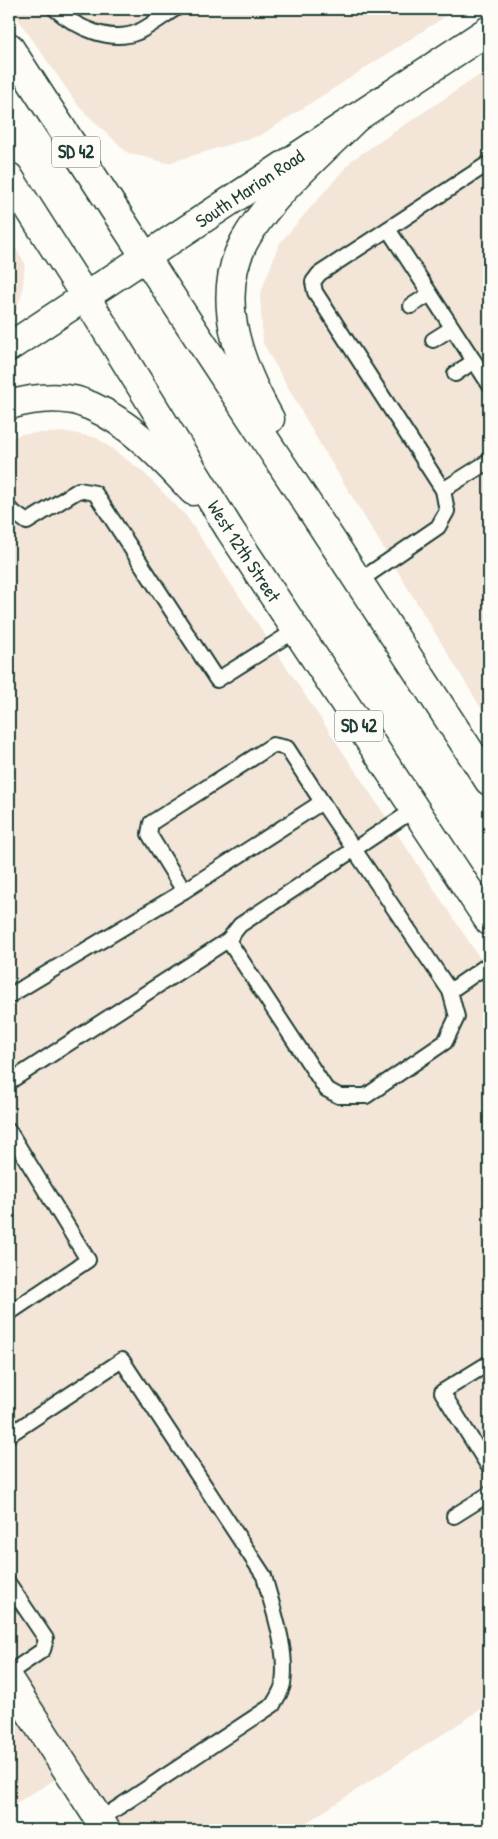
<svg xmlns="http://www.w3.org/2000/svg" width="498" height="1839" viewBox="0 0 498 1839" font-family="'Patrick Hand',sans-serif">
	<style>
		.built { fill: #f3e5d7 }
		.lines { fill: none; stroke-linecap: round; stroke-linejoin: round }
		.lane-casing { stroke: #1f3d34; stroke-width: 18 }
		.street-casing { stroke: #1f3d34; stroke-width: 31 }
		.secondary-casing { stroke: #1f3d34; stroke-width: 31 }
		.primary-casing { stroke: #1f3d34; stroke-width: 31 }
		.lane { stroke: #fdfcf7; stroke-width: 14 }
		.street { stroke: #fdfcf7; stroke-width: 28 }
		.secondary { stroke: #fdfcf7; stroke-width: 28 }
		.primary { stroke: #fdfcf7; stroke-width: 28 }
		.labels { text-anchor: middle; stroke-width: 4.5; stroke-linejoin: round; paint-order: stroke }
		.shield { fill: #fdfcf7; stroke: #62766e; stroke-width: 1 }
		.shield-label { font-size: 18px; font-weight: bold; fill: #1f3d34 }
		.street-label { font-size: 19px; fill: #1f3d34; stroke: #fdfcf7 }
	</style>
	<rect width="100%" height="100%" fill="#fdfcf7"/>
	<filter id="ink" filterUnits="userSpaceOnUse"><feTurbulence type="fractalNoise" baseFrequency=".02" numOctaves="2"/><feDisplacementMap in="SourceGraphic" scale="10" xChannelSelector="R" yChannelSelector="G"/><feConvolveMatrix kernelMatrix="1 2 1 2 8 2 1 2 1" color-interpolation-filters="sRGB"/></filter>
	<g filter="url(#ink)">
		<g class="built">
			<path d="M11,9h446l-196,126 -93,28 -40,-10 -48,-45z"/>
			<path d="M489,69v652l-169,-277 -57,-101 -3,-48 19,-51 73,-84z"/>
			<path d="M9,238l16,25 -3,31 -13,35z"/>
			<path d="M68,432l29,6 45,33 44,45 303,456v732l-194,126h-205l-34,-51 -47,28v-1368l12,-5z"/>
		</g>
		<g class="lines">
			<defs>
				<g id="lane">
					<path d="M55,9c21,18 55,35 83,23 13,-6 25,-16 37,-23"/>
					<path d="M388,229l101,155"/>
					<path d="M411,306l19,-12"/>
					<path d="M433,340l19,-12"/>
					<path d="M455,374l19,-13"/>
					<path d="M443,490l46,-29"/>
					<path d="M9,509l18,13 52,-32 16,3 122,187 79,-50"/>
					<path d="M359,581l79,-54 9,-16 -4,-21 -128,-198 -2,-10 6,-8 170,-111"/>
					<path d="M184,891l-35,-57 2,-11 122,-78 14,3 35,54"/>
					<path d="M450,991l39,-27"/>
					<path d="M9,996l175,-105 138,-89 128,189 7,26 -12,25 -79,54h-27l-13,-7 -98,-149 12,-15 175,-116"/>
					<path d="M9,1082l219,-142"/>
					<path d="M9,1131l79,129 -79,53"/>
					<path d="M489,1363l-47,29 47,75"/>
					<path d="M9,1435l113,-75 142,216c9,34 24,73 19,108 -1,7 -7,15 -10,21l-174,115"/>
					<path d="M454,1516l35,-22"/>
					<path d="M9,1584l37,55 -3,11 -34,23"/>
				</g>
				<path id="street" d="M9,1680l97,150"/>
				<g id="secondary">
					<path id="s1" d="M9,347l480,-317"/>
				</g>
				<g id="primary">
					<path d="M9,47c158,246 321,489 480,734"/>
					<path id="s2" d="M9,177l76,119 145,234 259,391"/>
					<path d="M9,405c21,-6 42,-9 64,-5 6,1 12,4 18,6 41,18 72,53 102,85"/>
					<path d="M270,419c-29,-52 -57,-119 -26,-177 24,-44 76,-88 112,-124"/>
				</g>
			</defs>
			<use href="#lane" class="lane-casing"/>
			<use href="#street" class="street-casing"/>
			<use href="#secondary" class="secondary-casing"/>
			<use href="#primary" class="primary-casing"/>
			<use href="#lane" class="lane"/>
			<use href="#street" class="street"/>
			<use href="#secondary" class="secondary"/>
			<use href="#primary" class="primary"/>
		</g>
	</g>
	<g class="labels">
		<g class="shield">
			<rect x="52" y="136.5" width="48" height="31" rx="4"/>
			<rect x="335" y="710.5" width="48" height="31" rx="4"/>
		</g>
		<g class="shield-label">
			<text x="76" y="158">SD 42</text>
			<text x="359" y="732">SD 42</text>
		</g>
		<g class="street-label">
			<text dy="7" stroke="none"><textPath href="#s1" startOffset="288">South Marion Road</textPath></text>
			<text dy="7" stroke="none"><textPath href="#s2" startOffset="442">West 12th Street</textPath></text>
		</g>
	</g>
	<rect width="498" height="1839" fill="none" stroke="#fdfcf7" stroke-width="30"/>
	<rect x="15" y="15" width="468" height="1809" fill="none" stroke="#1f3d34" stroke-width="2" filter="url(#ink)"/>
</svg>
